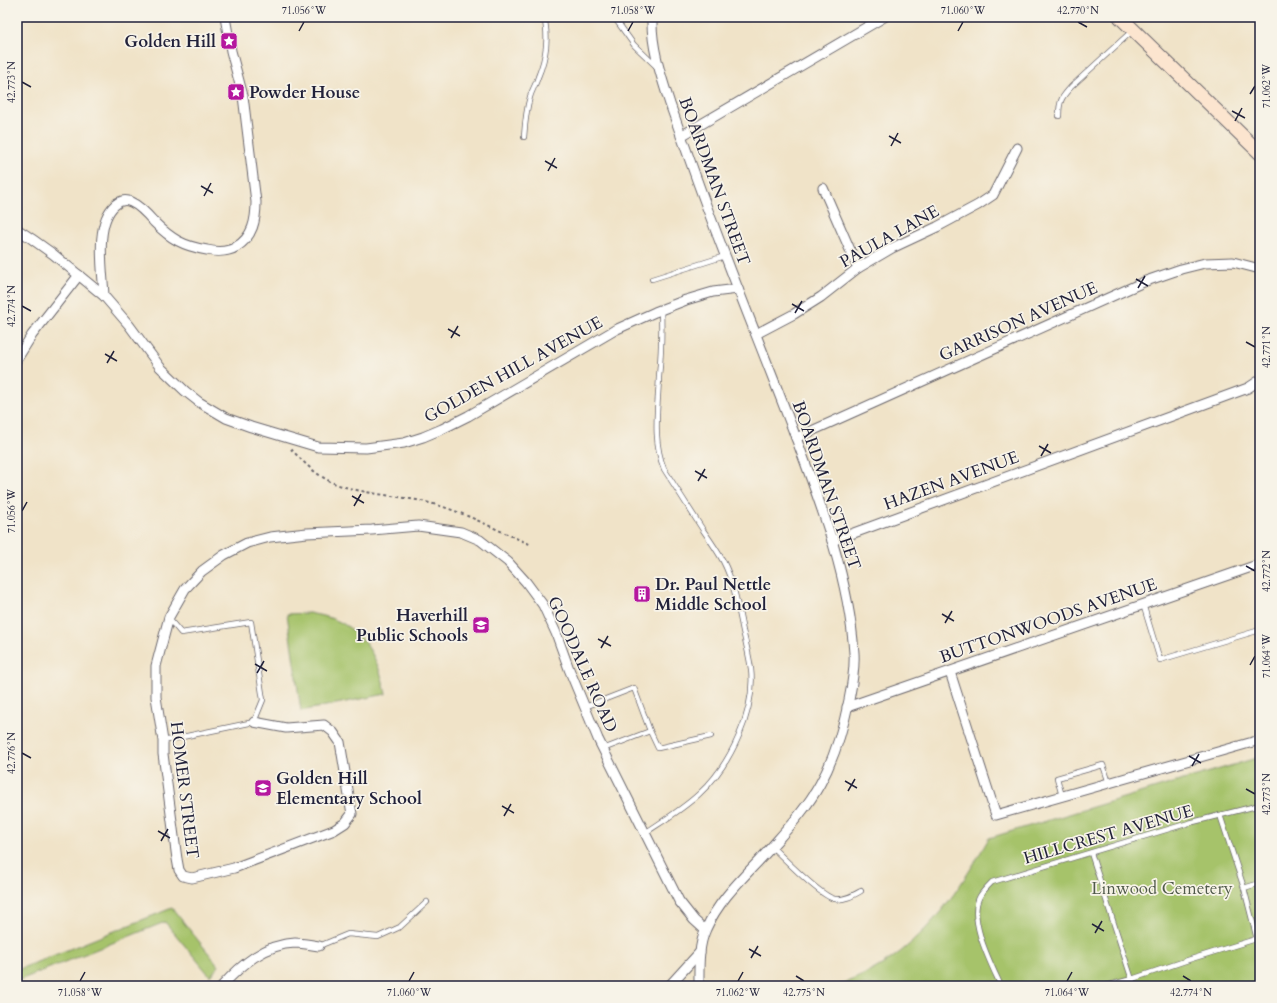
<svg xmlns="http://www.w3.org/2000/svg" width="1277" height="1003" viewBox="0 0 1277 1003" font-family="Cardo,serif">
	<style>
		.green { fill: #a6c36a; stroke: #647252 }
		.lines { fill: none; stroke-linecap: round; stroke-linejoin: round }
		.lane-casing { stroke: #6a666c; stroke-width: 6 }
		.street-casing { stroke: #6a666c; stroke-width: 11 }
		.secondary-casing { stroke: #6a666c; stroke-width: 15 }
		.path { stroke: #6a666c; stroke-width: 2; stroke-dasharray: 3 3; stroke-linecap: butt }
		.lane { stroke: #fff; stroke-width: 4.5 }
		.street { stroke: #fff; stroke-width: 9 }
		.secondary { stroke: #fce5cf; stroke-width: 13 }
		.ticks { fill: none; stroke: #22223b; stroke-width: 1.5 }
		.labels { text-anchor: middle; stroke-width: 3.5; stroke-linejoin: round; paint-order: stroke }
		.poi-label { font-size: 17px; font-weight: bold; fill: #22223b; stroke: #f7f3e8; text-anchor: start }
		.street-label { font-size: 17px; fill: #22223b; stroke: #f7f3e8 }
		.park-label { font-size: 17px; fill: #505a4b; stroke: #f7f3e8 }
		.neatline { fill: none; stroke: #22223b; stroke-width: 1.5 }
		.ticks-label { font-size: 10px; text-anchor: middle; fill: #22223b }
	</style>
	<rect width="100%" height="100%" fill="#f7f3e8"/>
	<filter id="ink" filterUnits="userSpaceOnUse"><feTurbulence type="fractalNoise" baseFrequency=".025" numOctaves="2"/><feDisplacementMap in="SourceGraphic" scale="8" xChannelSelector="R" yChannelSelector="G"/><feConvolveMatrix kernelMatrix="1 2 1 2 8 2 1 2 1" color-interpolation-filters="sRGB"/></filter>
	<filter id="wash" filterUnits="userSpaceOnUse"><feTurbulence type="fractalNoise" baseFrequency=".012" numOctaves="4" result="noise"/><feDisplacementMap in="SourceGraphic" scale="16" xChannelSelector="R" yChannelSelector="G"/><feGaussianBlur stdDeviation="0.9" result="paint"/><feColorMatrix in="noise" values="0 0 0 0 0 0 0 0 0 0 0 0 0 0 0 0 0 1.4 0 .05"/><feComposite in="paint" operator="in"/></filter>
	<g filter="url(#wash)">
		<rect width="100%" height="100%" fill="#f0e3c8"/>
		<g class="green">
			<path d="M309,613c8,2 17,3 24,6 33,13 46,42 53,75l-85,17 -14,-97z"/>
			<path d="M1260,757v229h-423c12,-5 25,-10 36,-16 53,-29 87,-81 116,-132z"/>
			<path d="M172,908l47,58 -9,10 -45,-54 -148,59v-11z"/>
		</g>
	</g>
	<g filter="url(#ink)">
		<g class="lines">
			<defs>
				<g id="lane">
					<path d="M614,17l20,28 22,21"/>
					<path d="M1059,116c0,-16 3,-19 13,-30l60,-55"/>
					<path d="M524,137c1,-14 2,-27 6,-40 2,-7 6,-13 8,-20 8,-19 11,-40 6,-60"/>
					<path d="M652,279l73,-23"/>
					<path d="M1143,604l17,56 100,-30"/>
					<path d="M585,707l49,-19 16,43 -47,18"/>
					<path d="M650,731l8,17 53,-12"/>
					<path d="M163,741l91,-19 9,-22 -12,-78 -70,11 -12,-14"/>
					<path d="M1062,796l-5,-18 46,-13 6,18"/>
					<path d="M1220,815l24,73 16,63"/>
					<path d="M645,833c18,-12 38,-24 54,-39 31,-28 57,-83 52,-125 -2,-13 -5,-26 -8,-38 -5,-24 -9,-49 -20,-70 -6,-11 -13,-21 -20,-31 -13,-20 -26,-41 -39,-61 -12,-30 -6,-61 -5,-92 2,-22 3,-45 2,-67"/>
					<path d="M772,847c12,11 49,50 63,52 9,2 19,-4 26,-8"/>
					<path d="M1091,853l43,133"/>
					<path d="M1244,888l16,-5"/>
					<path d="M319,946l29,-12 30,3 22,-10 27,-25"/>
					<path d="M1001,986c-10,-22 -34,-68 -21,-90 3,-5 8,-10 12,-14l197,-59 71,-18"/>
					<path d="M1106,986l26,-7 56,-19 68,-21"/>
				</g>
				<g id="street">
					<path d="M652,17c-1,30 9,59 18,87 8,22 15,43 23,65 31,88 67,174 100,261 27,72 56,146 61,223 1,15 -2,32 -5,47 -6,29 -15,59 -29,84 -12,22 -29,41 -45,59 -24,28 -54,52 -69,86 -8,17 -7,39 -7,57"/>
					<path d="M681,136l203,-119"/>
					<path d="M823,188l35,80"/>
					<path d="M17,229l15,10 21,15 51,42 25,29 31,42 25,24 14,11 27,16 25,9 67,20 48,1 38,-5 19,-6 19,-8 26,-13 147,-86 40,-18 31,-12 27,-8 25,-3"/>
					<path d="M104,296c-1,-25 -10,-72 11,-91 4,-4 10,-6 16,-3 9,4 17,13 23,20 17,17 29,24 53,28 9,2 21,2 29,-3 17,-10 20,-27 20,-45l-13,-106 -12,-45 -6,-34"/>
					<path d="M756,334l38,-20 27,-17 37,-29 34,-20 45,-21 41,-22 15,-10 24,-47"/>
					<path d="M17,359l15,-24 47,-60"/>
					<path d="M796,438l350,-157 35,-12 24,-6 28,-1 27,7"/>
					<path d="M832,541l416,-153 12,-8"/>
					<path d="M950,672l46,143 264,-75"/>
					<path d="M847,707l413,-143"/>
					<path d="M254,722l32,6 38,-3 9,7 7,10 12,72 -7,9 -11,7 -100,38 -42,10 -9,-2 -4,-6 -2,-11 -14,-105v-13l-7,-44v-31l13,-49 16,-28 17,-18 22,-16 23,-12 23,-6 37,-4 65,-3 46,-4 43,6 19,8 28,22 18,20 17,23 13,28 13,36 29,70 81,162 15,19 11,10"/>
					<path d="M222,986c19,-21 43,-42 73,-43 8,0 16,2 24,3"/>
					<path d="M669,986l31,-34"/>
				</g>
				<path id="secondary" d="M1120,17l140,136"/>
			</defs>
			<use href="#lane" class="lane-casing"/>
			<use href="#street" class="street-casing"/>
			<use href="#secondary" class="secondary-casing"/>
			<path class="path" d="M291,449c13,14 27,28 45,35 33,12 68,11 101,21 34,10 63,27 95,40"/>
			<use href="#lane" class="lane"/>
			<use href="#street" class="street"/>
			<use href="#secondary" class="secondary"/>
		</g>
	</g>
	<path class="ticks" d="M1078,22l9,5M299,31l5,-9M628,31l5,-9M958,31l5,-9M22,82l9,5M1250,94l5,-8M1232,111l13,7M1235,121l7,-13M889,136l12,7M891,146l7,-13M545,161l12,7M548,171l7,-13M201,186l12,7M204,196l7,-13M1136,279l12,7M1138,288l7,-12M792,304l12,7M22,306l9,5M795,313l7,-12M448,329l12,7M451,338l7,-12M1246,342l9,5M105,354l12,7M107,363l7,-12M1039,446l12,7M1041,456l7,-12M695,471l12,7M698,481l7,-12M352,496l12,7M354,506l7,-12M22,511l5,-9M1246,566l9,5M942,614l12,7M945,623l7,-12M598,639l13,7M601,648l7,-12M255,664l12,7M1250,665l5,-9M257,673l7,-12M22,753l9,5M1189,756l12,7M1192,766l7,-12M845,781l12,7M1246,789l9,5M848,791l7,-12M502,806l12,7M504,816l7,-12M158,831l12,7M161,841l7,-12M1092,924l12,7M1095,933l7,-12M749,949l12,7M751,958l7,-12M796,976l8,5M1183,976l8,5M80,981l5,-9M409,981l5,-9M738,981l5,-9M1067,981l5,-9"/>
	<defs>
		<symbol id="sight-square" viewBox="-11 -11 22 22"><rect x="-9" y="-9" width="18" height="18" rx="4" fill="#b5179e" stroke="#f7f3e8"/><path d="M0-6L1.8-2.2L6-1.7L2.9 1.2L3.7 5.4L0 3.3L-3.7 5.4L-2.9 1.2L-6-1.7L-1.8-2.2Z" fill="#fff"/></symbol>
		<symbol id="building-square" viewBox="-11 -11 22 22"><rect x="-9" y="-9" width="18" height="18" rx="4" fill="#b5179e" stroke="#f7f3e8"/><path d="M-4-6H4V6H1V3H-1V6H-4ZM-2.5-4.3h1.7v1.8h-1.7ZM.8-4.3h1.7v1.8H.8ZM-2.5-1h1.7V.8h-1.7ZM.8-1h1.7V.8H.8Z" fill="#fff"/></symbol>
		<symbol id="school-square" viewBox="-11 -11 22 22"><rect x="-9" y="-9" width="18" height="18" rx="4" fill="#b5179e" stroke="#f7f3e8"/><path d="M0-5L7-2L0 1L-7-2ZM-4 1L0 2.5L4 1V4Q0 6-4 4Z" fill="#fff"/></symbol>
	</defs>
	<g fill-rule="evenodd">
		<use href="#sight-square" x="219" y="31" width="20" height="20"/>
		<use href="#sight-square" x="226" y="82" width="20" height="20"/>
		<use href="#building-square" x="632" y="584" width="20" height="20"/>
		<use href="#school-square" x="471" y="615" width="20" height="20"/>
		<use href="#school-square" x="253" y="778" width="20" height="20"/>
	</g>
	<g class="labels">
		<g class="poi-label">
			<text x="216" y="47" text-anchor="end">Golden Hill</text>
			<text x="249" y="98">Powder House</text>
			<text x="655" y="590">Dr. Paul Nettle<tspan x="655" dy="20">Middle School</tspan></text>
			<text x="468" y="621" text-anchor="end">Haverhill<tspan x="468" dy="20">Public Schools</tspan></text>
			<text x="276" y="784">Golden Hill<tspan x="276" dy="20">Elementary School</tspan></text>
		</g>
		<g class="street-label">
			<text transform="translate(715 181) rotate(70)" y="6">BOARDMAN STREET</text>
			<text transform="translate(889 236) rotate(-29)" y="6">PAULA LANE</text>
			<text transform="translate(1018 321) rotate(-24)" y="6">GARRISON AVENUE</text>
			<text transform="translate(513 369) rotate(-29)" y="6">GOLDEN HILL AVENUE</text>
			<text transform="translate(951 480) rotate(-20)" y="6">HAZEN AVENUE</text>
			<text transform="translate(827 485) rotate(71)" y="6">BOARDMAN STREET</text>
			<text transform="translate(1048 620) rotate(-19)" y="6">BUTTONWOODS AVENUE</text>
			<text transform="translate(583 664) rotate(66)" y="6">GOODALE ROAD</text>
			<text transform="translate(185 790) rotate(83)" y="6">HOMER STREET</text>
			<text transform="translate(1108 834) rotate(-16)" y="6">HILLCREST AVENUE</text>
		</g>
		<g class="park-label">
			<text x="1162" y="894">Linwood Cemetery</text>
		</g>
	</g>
	<rect width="1277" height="1003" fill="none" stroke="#f7f3e8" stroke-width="44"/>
	<rect x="22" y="22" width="1233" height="959" class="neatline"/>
	<g class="ticks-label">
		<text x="304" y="14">71.056°W</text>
		<text x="633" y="14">71.058°W</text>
		<text x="963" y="14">71.060°W</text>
		<text x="1078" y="14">42.770°N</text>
		<text transform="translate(11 82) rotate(-90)" y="4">42.773°N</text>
		<text transform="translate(1266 86) rotate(-90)" y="4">71.062°W</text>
		<text transform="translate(11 306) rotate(-90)" y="4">42.774°N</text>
		<text transform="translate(1266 347) rotate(-90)" y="4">42.771°N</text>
		<text transform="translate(11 511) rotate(-90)" y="4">71.056°W</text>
		<text transform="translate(1266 571) rotate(-90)" y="4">42.772°N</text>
		<text transform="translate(1266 656) rotate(-90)" y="4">71.064°W</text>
		<text transform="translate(11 753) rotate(-90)" y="4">42.776°N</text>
		<text transform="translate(1266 794) rotate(-90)" y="4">42.773°N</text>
		<text x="80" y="996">71.058°W</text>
		<text x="409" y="996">71.060°W</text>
		<text x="738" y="996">71.062°W</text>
		<text x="804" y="996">42.775°N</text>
		<text x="1067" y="996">71.064°W</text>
		<text x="1191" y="996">42.774°N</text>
	</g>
</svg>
